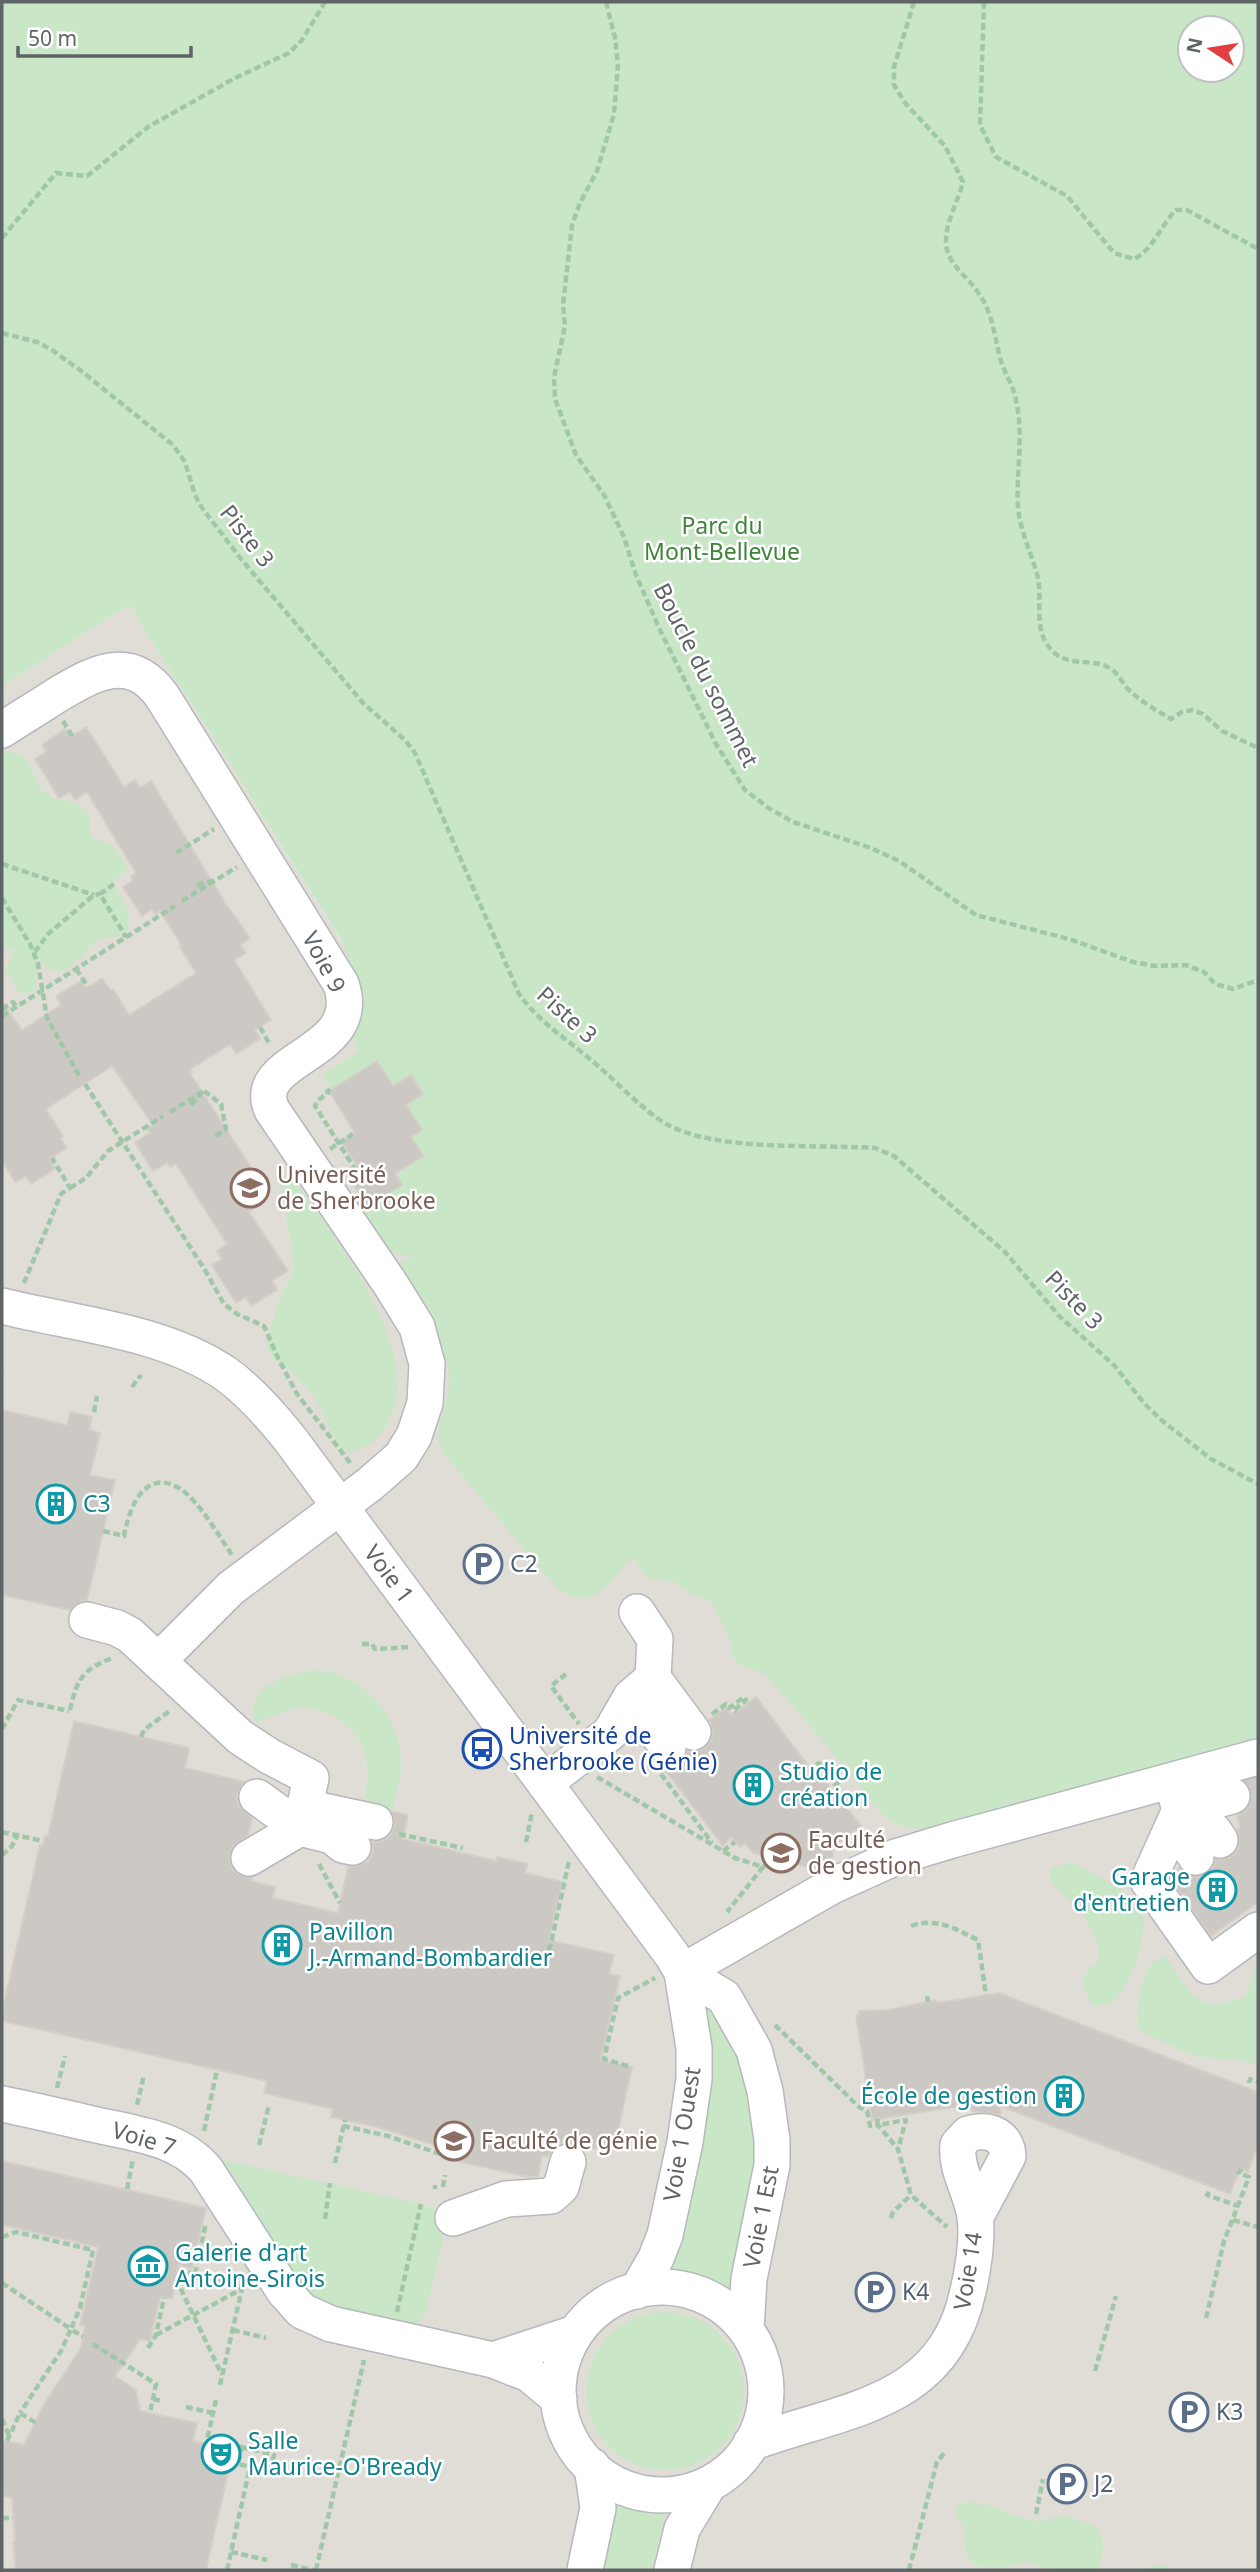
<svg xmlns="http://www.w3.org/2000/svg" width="1260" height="2572" viewBox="0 0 1260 2572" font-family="'Noto Sans',sans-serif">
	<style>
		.education { fill: #e0ddd6 }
		.green { fill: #c9e6c7; fill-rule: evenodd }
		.building { fill: #ccc9c4; stroke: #d5cfc7; stroke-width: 2 }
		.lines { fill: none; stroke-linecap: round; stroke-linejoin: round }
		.minor-tunnel { stroke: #ccccc8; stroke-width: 35; stroke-dasharray: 35 18; stroke-linecap: butt }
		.minor-casing { stroke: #b5b8bc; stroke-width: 38 }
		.path { stroke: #a0c8a8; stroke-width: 4.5; stroke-dasharray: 7 3.5; stroke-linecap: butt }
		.minor { stroke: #fff; stroke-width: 35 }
		.labels { text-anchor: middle; stroke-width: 5; stroke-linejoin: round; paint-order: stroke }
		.park-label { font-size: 23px; fill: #3e843a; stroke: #fff }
		.street-label { font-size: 23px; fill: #5f6467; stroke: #fff }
		.education-label { font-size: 23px; fill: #785e54; stroke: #fff; text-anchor: start }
		.culture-label { font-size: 23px; fill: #0d838f; stroke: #fff; text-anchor: start }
		.service-label { font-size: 23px; fill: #4e5e75; stroke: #fff; text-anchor: start }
		.transit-label { font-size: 23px; fill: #164399; stroke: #fff; text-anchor: start }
	</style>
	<rect width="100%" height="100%" fill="#f0eee8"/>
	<path class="education" d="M129,605l750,1186 379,-101v880h-1256v-1884z"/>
	<g class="green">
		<path d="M2,2h1256v1739l-307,87c-26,1 -51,5 -70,-15l-48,-60 -66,-77 -15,-7 -12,-3 -8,-10v-13l-21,-42c-7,-2 -15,-4 -21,-8 -6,-3 -8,-7 -14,-10 -19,-8 -32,5 -39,-23l-4,-2c-28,22 -37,59 -76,30l-113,-134c-15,-25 9,-54 5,-80 -5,-39 -35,-72 -57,-105l21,-13c-29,1 -43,-24 -57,-46l10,-7 3,3 32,-21 -6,-11 16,-37 11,-7 -45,-68 -46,28 -9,-15 37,-24 -9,-15 5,-62 -13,-33 -213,-336 -127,81zM1190,28h42v42h-42z"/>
		<path d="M6,752c33,1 21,25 40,41 7,8 17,6 26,9 8,3 13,8 18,14v16l3,6 18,6 18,26 -17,12c8,14 31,44 7,54 -7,2 -15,2 -23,4l-13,16 -20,16 -15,-3 -9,-10 -4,3 2,26 -9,6 -9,-1 -14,-24 9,-18 -12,-7v-190z"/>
		<path d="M290,1177l5,3c38,58 137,176 90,248 -10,14 -22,23 -39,24l-6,-5 -27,-52 -20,-22 -21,-15 -6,-15 17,-54 8,-11 2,-11 -1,-20 -12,-60 3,-8z"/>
		<path d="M316,1670c46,2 85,47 85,92 1,16 -6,33 -9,49l-30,-7c18,-47 -8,-95 -61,-96 -17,-1 -31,13 -47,14 -7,-38 32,-47 62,-52z"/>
		<path d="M1070,1862c7,3 44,22 49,26 11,10 8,18 24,29 2,27 -12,69 -32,87l-17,1c-8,-8 -15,-24 -7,-34 5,-7 12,-6 12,-16 -1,-29 -28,-53 -47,-71l-3,-8 2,-8z"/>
		<path d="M1162,1957l5,1c26,39 28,56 78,39 8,-12 5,-26 13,-36v104l-13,-4 -52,-5 -50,-23 -5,-6c-2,-19 1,-63 24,-70z"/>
		<path d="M714,2006l29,43 18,98 -27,144c-13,-7 -25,-14 -39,-18 -9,-2 -20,-1 -28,-7l34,-255z"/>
		<path d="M223,2160l198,44 17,7 7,21 -19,79 -10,15 -102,-22 -94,-139z"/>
		<circle cx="665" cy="2391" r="79"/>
		<path d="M614,2500l51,14 -13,56h-52z"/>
		<path d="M967,2501c23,2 44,15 67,20 10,1 17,-4 26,-5 5,-1 12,2 16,3 30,7 30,21 23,48l-1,3h-43l-30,-8 -20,5h-24l-11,-7 -5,-13v-17l-10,-16 4,-9z"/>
		<path d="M1160,2565l20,5h-56z"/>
	</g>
	<g class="building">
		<path d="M86,727l38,60 11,-7 5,8 11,-7 73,120 26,37 -10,7 6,8 -12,7 37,60 -16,10 5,9 -24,15 -5,-10 -41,25 2,3 -2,1 76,118 -10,6 4,7 -11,8 39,59 -16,10 5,9 -26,16 -5,-9 -10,6 -24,-38 10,-6 -5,-8 10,-7 -51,-80 -6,3 -3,-4 -14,8 -18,-29 15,-9 -3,-4 6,-4 -41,-59 -66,43 17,27 -3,2 7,10 -18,11 6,10 -24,15 -5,-8 -11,6 -13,-22v-158l20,28 39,-25 -5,-9 25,-15 5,8 16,-11 9,13 2,-2 16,26 67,-42 -16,-26 2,-1 -22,-35 -5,3 -3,-5 -10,7 -19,-29 10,-7 -2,-3 5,-4 -49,-81 -12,8 -5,-8 -11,6 -24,-39 11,-7 -4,-7 23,-16 5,8z"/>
		<path d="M377,1061l16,25 18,-11 12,19 -17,11 16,25 -11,7 12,19 -28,18 7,11 -34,21 -14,-21 11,-7 -24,-37 14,-8 -26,-42z"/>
		<path d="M2,1410l65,15 3,-13 22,5 -3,13 11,3 -10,42 25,5 -28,120 -6,1 -11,9 -68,-15z"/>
		<path d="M756,1697l65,85 4,-2 36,46 -27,20 -3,18 -11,6 -67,-17 -8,-10 -5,4 -9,-10 -8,9 -60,-79 8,1 8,-3 7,-8 1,-6 9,1 9,-4 7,-9 1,-9 -4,-10 17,-13 6,8z"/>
		<path d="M74,1721l115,27 -4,20 60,14 -8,12 1,11 14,13 -4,17 -16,13 -3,11 3,10 7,6 13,3 -1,3 24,6 -2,11 65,15 10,-46 11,-1 9,-5 5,-9 -1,-10 10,-1 8,-6 5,-9 -4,-15 17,4 -5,24 93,22 1,-4 31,7 -3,9 37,9 -13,58 65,15 -5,19 11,2 -19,84 31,7 -17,77 -31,7 -10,-8h-12l-8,5 -6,9 -6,-1 -4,21h-9l-87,-19 2,-10 -67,-21 -46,-10 2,-8 -69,-16 3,-12 -265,-60v-9l38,-167h3l2,-9h3z"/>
		<path d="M1258,1778v124l-47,34 -40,-57 3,-7 5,-4 9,7 10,2 9,-3 7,-8 2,-7 15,-2 7,-8 2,-10 -3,-10 3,-2 -3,-12 10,-5 5,-9 -1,-11 -5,-9z"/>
		<path d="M999,1993l259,99v53l-10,27 -8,-3 -10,25 -230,-88v9l-23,-3 -17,-6 -88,14 -16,-105h3v-4l28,-1 49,-10v3z"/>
		<path d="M2,2161l204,47 -14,60 -14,-3 -6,34 -12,-2 -10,44 -10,-2 -25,37 21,14 4,21 57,12 -4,18 40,9 -27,120h-190l-3,-28 2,-1 -3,-43 -10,-3v-55l22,5 20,-41 37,-56 4,-22 -5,-1 18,-78 -96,-22z"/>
	</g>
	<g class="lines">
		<path class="minor-tunnel" d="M1232,1796l26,-7"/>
		<defs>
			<g id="minor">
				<path d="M2,730c18,-12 37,-23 55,-35 37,-22 73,-43 105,1l179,288c25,72 -93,72 -69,126l119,175 26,42 10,37 -2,39 -11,33 -13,21 -31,27 -139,104 -73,73"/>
				<path d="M2,1306c72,18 162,25 224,68 25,18 45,41 64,65l382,516 10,17 12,76v31l-9,63 -20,93 -9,23 -19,33"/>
				<path d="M637,1612l18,27 -2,39"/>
				<path d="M87,1620l30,8 13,7 110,102 29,19 42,22 -11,50 -51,30"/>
				<path d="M631,1697l37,51"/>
				<path d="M545,1783l65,-50 21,-36 22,-19 40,54"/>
				<path d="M1174,1789l6,21 52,-14"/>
				<path d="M257,1797l43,31 32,8 11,9 10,2"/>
				<path d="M305,1807l70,15"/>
				<path d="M1180,1810l-32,71 60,85 50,-36"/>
				<path d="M1180,1810l34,21 6,9"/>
				<path d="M1180,1810l10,38 6,9"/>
				<path d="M682,1972l150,-86 64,-29 56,-17 306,-83"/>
				<path d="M682,1972l42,25 30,53 11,41 7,49v25l-23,114 -3,50"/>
				<path d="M2,2104c30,6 60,13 90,20 40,9 86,13 114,46l78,121 18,20 29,13 162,36 36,14 30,25"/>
				<path d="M453,2218l53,-19 45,-3 10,-9 7,-25"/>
				<circle cx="662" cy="2391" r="104"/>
				<path d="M493,2360l82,-27"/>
				<path d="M751,2443c91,-34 193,-37 217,-152 5,-20 10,-53 7,-74 -3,-24 -20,-48 -17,-72l10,-11c19,-6 39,0 40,22l-33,62"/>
				<path d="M585,2570l13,-62 -6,-42"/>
				<path d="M672,2570l10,-41 26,-43"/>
			</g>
		</defs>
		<use href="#minor" class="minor-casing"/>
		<g class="path">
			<path d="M606,2l9,36 3,27 -4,49 -17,57 -17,32 -8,22 -9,80 2,21 -11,51 1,22 21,56 28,40 20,42 12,38 24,55 56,114 29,46 25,19 23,13 78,26 28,13 77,54 93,24 64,23 22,4 31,-1 18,7 11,12 18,5 25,-9"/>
			<path d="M914,2l-20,65v18l11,18 40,43 18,36c-5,20 -18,41 -17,61 1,21 20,32 31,48 16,21 17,45 24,70 4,13 13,26 15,39 8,36 0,71 2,107 2,25 14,47 20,71 4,21 -3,44 7,63 17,31 45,14 66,28 7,4 11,14 17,20 13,13 28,21 43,30l11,-7 10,-2 11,4 19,17 36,17"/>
			<path d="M984,2l-4,123 16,32 71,39 47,57 20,6c18,-8 27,-34 42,-49h11l71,39"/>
			<path d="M2,238l54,-65 31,3 61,-49 87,-49 54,-25 13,-13 23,-38"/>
			<path d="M2,333l35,9 15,8 28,20 93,75 12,17 10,33 7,13 39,51 122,144 42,37 10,13 104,241c19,27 46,44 71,65 23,19 53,52 78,66 51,27 149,19 207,23l19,8 111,96 54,64 55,49 29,37 17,17 51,40 47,25"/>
			<path d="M63,721l9,15"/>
			<path d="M176,853l38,-24"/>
			<path d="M2,864l92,31"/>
			<path d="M114,884l-14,10 26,43"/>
			<path d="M197,885l16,-4"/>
			<path d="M2,898l28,46 8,20 9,54 33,59"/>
			<path d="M182,901l55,-34"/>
			<path d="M35,952l13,-18 46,-39 6,-1"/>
			<path d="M76,969l12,18"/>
			<path d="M2,1009l11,-7 3,5"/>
			<path d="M2,1016l173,-110"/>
			<path d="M260,1027l10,18"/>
			<path d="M85,1084l120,186 19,34 13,10 27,12 14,32 19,36 54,70"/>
			<path d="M330,1089l-3,3 1,1 -11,8 -2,5 47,74 -7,4"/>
			<path d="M204,1091l17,13 5,25 -12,8"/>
			<path d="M191,1105l10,-11"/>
			<path d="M170,1112l34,-21"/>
			<path d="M330,1149l23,-15"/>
			<path d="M70,1188l16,-10 22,-27 55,-35"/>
			<path d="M24,1283l37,-89 9,-6 -18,-30"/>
			<path d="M2,1375v-1"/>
			<path d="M132,1387l9,-12"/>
			<path d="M94,1412l3,-16"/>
			<path d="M103,1531l21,5c5,-28 21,-71 58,-46 18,13 37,46 50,65"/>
			<path d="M362,1644h10l3,5 36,-2"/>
			<path d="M566,1674l-15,12 28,38"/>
			<path d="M70,1710c7,-31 12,-40 42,-52"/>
			<path d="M712,1714l14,-10 3,4 15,-11 2,3 -13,11 2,2"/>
			<path d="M2,1729l16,-29 51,11"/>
			<path d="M141,1737l3,-7 27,-20"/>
			<path d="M661,1774l51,69"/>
			<path d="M597,1777l138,81 28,9 -36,45"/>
			<path d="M823,1781l-10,-14 6,-4 10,13 10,6 -8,6"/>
			<path d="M2,1832l41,9"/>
			<path d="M399,1834l64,14"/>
			<path d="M526,1842l6,-30"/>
			<path d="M723,1851l12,-9"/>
			<path d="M2,1855l10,-9 5,-10"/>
			<path d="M319,1864l21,39"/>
			<path d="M763,1867l9,-9"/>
			<path d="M911,1926c25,-9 45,3 67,14l8,55"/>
			<path d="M547,1948h3l19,-87"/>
			<path d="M927,1996l1,6"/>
			<path d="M775,2025l84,82 8,4 3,15 8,-1 20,24 13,46 36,32"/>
			<path d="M628,2066l-24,-7 14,-61 37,-20"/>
			<path d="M1249,2083l1,-4 8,3"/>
			<path d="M57,2088l8,-32"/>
			<path d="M137,2105l7,-30"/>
			<path d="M877,2119l1,6 28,-5 -8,29"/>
			<path d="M343,2126l45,10 55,19"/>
			<path d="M204,2131l13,-61"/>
			<path d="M259,2145l10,-40"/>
			<path d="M335,2163l10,-43"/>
			<path d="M443,2187l2,-12"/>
			<path d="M127,2189l6,-30"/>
			<path d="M435,2189v-4"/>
			<path d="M1209,2192l-2,3 31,11"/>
			<path d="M891,2218l2,-6 18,-17"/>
			<path d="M325,2219l5,-36"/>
			<path d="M1233,2220l25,7"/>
			<path d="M2,2237l14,-5 77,18 -13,58 -9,21 12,8"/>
			<path d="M178,2270l67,15"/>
			<path d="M195,2274l11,-51"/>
			<path d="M176,2279l46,96"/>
			<path d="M2,2283l69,46 -10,22 -41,62"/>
			<path d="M397,2312l24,-108"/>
			<path d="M1206,2318l18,-77 25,-64 -10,-4 2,-4"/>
			<path d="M233,2330l33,8"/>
			<path d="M156,2335l82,-44 5,-6"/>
			<path d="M93,2344l63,40 -6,29"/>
			<path d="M148,2348l8,-13 8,-37"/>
			<path d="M1095,2371l21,-75"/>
			<path d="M220,2385l24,-105"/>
			<path d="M153,2399l9,2"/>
			<path d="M216,2400l-9,40 35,7"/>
			<path d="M186,2407l27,6"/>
			<path d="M2,2419l7,16"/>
			<path d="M7,2441l13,-28 16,10"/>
			<path d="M242,2447l32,8 -4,16 -32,-7z"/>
			<path d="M1036,2514l7,-35"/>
			<path d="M2,2518h11"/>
			<path d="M231,2552l36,8"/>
			<path d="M291,2565l22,5"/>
			<path d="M227,2570l23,-103"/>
			<path d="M316,2570l48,-210"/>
			<path d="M909,2570l28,-108 9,-11"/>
		</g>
		<use href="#minor" class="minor"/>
	</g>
	<defs>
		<symbol id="university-ring" viewBox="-11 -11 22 22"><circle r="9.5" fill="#fff" stroke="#8d6e63" stroke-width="1.5"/><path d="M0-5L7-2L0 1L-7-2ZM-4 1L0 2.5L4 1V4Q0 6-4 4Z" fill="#8d6e63"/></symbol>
		<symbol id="building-ring" viewBox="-11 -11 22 22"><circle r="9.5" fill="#fff" stroke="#0f9aa8" stroke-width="1.5"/><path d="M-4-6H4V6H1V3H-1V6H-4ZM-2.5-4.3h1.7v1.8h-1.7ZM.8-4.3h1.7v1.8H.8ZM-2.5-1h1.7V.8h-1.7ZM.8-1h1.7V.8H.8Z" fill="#0f9aa8"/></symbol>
		<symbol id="parking-ring" viewBox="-11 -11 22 22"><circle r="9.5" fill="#fff" stroke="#5c6f8a" stroke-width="1.5"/><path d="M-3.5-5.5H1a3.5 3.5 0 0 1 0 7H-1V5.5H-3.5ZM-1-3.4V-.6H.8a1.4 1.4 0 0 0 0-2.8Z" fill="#5c6f8a"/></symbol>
		<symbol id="bus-ring" viewBox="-11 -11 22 22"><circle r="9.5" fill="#fff" stroke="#1a4fb4" stroke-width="1.5"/><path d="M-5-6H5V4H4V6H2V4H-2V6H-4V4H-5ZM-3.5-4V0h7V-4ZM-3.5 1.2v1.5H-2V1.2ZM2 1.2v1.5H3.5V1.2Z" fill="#1a4fb4"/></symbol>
		<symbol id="museum-ring" viewBox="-11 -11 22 22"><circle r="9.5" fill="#fff" stroke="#0f9aa8" stroke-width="1.5"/><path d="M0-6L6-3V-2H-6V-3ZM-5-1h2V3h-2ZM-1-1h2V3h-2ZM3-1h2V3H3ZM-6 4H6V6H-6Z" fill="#0f9aa8"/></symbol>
		<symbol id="theatre-ring" viewBox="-11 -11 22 22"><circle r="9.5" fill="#fff" stroke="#0f9aa8" stroke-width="1.5"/><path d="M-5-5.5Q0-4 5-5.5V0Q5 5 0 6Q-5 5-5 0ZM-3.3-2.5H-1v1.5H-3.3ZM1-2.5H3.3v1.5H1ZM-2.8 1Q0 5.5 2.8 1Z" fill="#0f9aa8"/></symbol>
	</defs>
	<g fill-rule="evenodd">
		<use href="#university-ring" x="228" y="1166" width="44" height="44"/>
		<use href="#building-ring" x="34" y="1482" width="44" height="44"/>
		<use href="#parking-ring" x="461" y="1542" width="44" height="44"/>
		<use href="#bus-ring" x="460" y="1727" width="44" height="44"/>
		<use href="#building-ring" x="731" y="1763" width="44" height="44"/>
		<use href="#university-ring" x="759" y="1831" width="44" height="44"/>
		<use href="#building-ring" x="1195" y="1868" width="44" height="44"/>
		<use href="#building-ring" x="260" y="1923" width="44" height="44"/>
		<use href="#building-ring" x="1042" y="2074" width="44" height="44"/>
		<use href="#university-ring" x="432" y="2119" width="44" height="44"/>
		<use href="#museum-ring" x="126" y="2244" width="44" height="44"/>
		<use href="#parking-ring" x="853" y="2270" width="44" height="44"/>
		<use href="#parking-ring" x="1167" y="2390" width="44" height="44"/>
		<use href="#theatre-ring" x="199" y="2432" width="44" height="44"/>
		<use href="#parking-ring" x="1045" y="2462" width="44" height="44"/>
	</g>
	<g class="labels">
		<g class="park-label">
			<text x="722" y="534">Parc du<tspan x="722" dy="26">Mont-Bellevue</tspan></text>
		</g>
		<g class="street-label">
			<text transform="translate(247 536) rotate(52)" y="8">Piste 3</text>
			<text transform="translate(706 675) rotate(63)" y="8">Boucle du sommet</text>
			<text transform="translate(324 962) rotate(62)" y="8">Voie 9</text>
			<text transform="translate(567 1015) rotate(42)" y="8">Piste 3</text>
			<text transform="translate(1074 1300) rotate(46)" y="8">Piste 3</text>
			<text transform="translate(389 1574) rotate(53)" y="8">Voie 1</text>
			<text transform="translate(682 2134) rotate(-81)" y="8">Voie 1 Ouest</text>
			<text transform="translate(144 2139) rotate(17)" y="8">Voie 7</text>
			<text transform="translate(761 2217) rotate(-79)" y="8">Voie 1 Est</text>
			<text transform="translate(968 2271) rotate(-81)" y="8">Voie 14</text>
		</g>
		<g class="education-label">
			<text x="277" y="1183">Université<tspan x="277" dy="26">de Sherbrooke</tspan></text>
			<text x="808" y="1848">Faculté<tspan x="808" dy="26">de gestion</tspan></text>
			<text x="481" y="2149">Faculté de génie</text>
		</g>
		<g class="culture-label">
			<text x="83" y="1512">C3</text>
			<text x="780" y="1780">Studio de<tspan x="780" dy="26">création</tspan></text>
			<text x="1190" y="1885" text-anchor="end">Garage<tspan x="1190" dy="26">d'entretien</tspan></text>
			<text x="309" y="1940">Pavillon<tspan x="309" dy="26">J.-Armand-Bombardier</tspan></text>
			<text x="1037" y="2104" text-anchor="end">École de gestion</text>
			<text x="175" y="2261">Galerie d'art<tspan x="175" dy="26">Antoine-Sirois</tspan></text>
			<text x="248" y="2449">Salle<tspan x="248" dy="26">Maurice-O'Bready</tspan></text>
		</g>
		<g class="service-label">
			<text x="510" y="1572">C2</text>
			<text x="902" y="2300">K4</text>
			<text x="1216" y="2420">K3</text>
			<text x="1094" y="2492">J2</text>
		</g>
		<g class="transit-label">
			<text x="509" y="1744">Université de<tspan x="509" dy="26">Sherbrooke (Génie)</tspan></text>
		</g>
	</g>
	<rect width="1260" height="2572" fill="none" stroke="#5f6467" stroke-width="7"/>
	<g transform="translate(1211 49) rotate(282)"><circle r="33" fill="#ffffff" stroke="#bfc1c2" stroke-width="2"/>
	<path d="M0-5L12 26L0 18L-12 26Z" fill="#e13e40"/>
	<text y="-10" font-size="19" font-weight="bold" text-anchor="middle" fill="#5f6467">N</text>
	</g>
	<path d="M18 46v10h173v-10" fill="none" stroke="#5f6467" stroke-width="3.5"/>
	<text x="28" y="46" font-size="21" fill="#5f6467" stroke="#ffffff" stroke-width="5" paint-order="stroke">50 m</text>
</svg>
